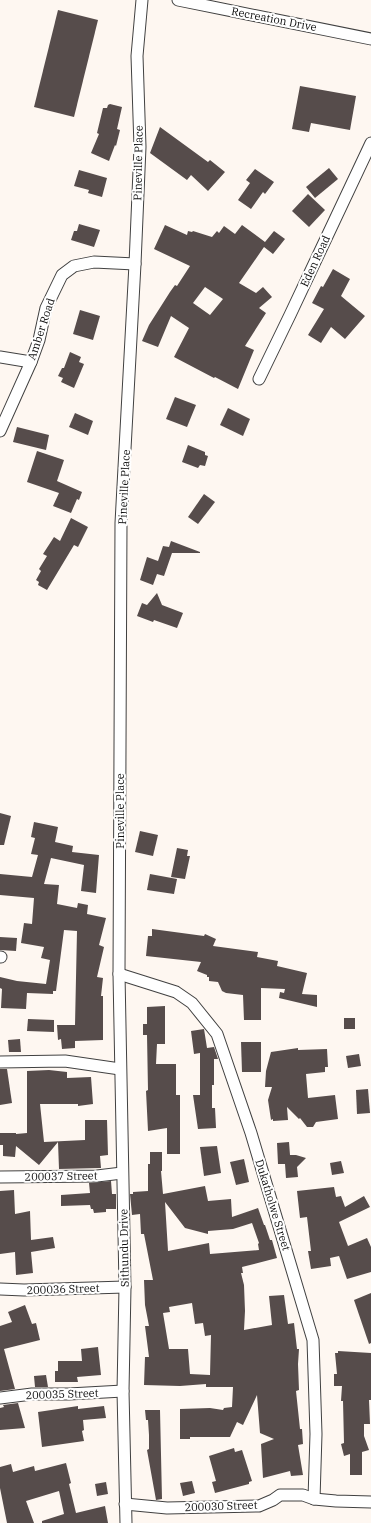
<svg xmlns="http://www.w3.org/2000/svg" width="371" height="1523" viewBox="0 0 371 1523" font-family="'IBM Plex Serif',serif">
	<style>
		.building { fill: #564c4b; fill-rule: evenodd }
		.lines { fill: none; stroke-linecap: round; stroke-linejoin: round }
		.street-casing { stroke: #414141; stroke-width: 13 }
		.street { stroke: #fff; stroke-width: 11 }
		.labels { text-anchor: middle; stroke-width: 4; stroke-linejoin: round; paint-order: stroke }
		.street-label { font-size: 11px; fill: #0e0e0e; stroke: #fff }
	</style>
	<rect width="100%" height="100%" fill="#fef7f1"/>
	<g class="building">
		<path d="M58,10l40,10 -24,97 -40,-10z"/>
		<path d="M300,86l56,10 -6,34 -39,-7 -2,9 -17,-3z"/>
		<path d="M110,104l12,3 -5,22 3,1 -4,16 -1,-1 -6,16 -18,-8 8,-19 -2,-1 6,-25h4l1,-3z"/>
		<path d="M160,127l48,35 2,-2 15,12 -17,19 -17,-16 -4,5 -37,-27z"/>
		<path d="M329,168l9,11 -23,19 -9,-11z"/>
		<path d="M255,169l19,13 -9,12 -2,-2 -12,17 -13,-9 12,-17 -4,-3z"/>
		<path d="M79,170l28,8 -5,19 -14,-4 1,-3 -15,-4z"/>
		<path d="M308,194l17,16 -16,17 -17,-16z"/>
		<path d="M79,224l21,6 -6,17 -23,-7 3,-9h3z"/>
		<path d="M165,225l22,10 1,-4 4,1 1,-1 19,6 5,-6 2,2 5,-7 11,8 7,-9 23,17 9,-11 11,8 -12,15 -9,-7 -25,36 17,10 7,-6 9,10 -13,11 7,5 -21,33 9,4 -16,39 -23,-12 -1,1 -40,-21 15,-29 -18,-12 -13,31 -16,-6 7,-16 21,-33 5,-7 2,1 13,-20 -36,-17zM205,287l18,12 -13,16 -17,-12z"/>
		<path d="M333,269l17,10 -9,17 24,20 -20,23 -14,-12 -10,16 -13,-8 16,-26 -12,-6 9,-17 2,1z"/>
		<path d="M80,310l20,6 -7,24 -20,-6z"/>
		<path d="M70,352l11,5 -2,5 5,2 -10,24 -13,-6 2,-4 -5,-2 4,-8h2z"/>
		<path d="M175,397l21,8 -9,22 -21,-8z"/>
		<path d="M228,408l22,11 -7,17 -23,-11z"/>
		<path d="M75,413l18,8 -5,14 -19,-8z"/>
		<path d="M17,427l32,8 -3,15 -33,-8z"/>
		<path d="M188,445l17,7v3l3,1 -3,10 -5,-1 -2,3 -16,-6z"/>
		<path d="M37,451l27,9 -7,21 25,11 -3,8 -2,-1 -6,14 -18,-7 6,-13 -32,-11z"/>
		<path d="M204,494l11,8 -17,22 -10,-7z"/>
		<path d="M71,518l17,9 -10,20 -4,-2 -27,45 -9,-5 1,-3 -3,-2 5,-9 -2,-2 8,-13 -4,-2 11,-17 6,4z"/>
		<path d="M171,541l29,11v1h-28l-8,23 -7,-2 -4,11 -13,-5 7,-23 11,4 5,-15 6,1z"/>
		<path d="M157,593l5,12 21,8 -6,15 -23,-8 -1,2 -16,-6 5,-13 5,2z"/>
		<path d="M0,813l11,3 -7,29h-4z"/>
		<path d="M34,822l24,5 -3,15 18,4 -1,6 27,3 -3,38 -15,-2 3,-26 -33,-7 -7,26 15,1 -2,19 20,4 1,-5 10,2 -1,9 19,4 -7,27 5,2 -7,30 6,1 -2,18h2v44l-28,1v7l-13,1 -1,-10 -3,1 -1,-15h18l2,-94 -13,-1 -8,61h-3v3l-26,-1 -1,16 -25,-1 1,-19 -2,-1v-11l17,4 29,3 4,-24 -9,-2 3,-11 -23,-4 3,-20 8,1 2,-26 -34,-3v-21l32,3 6,-22 -7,-1 4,-16 -4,-1z"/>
		<path d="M140,831l18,4 -5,21 -18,-4z"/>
		<path d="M177,848l11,2 -1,6h3l-5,23 -14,-2z"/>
		<path d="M150,874l27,5 -3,15 -27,-4z"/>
		<path d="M152,929l52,7 1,-2 11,5 -3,7 45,6 -1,5 21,4 -1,5 30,7 -5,21 15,1v12l-38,-9 1,-6 4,1 1,-4 -24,-1v32h-17l-1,-25 -17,-2 -4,-2 -4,-9 -9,-1v-4h-2v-2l-10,-4 4,-9 -55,-6 2,-20h4z"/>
		<path d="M0,937l17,1 -1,13 -16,-1z"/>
		<path d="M165,1006v38h-8l-1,20h20v31h4v59h-13v-26l-19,3 -2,-40 2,-1 -1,-55h-4v-11h4v-17z"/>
		<rect x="344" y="1018" width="11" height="11"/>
		<path d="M28,1019l26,1v12l-27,-1z"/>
		<path d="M204,1029l3,19 7,-1 4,12h-4v26h-2v23h3l1,20 -18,1 -5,-34h7v-42l-6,1 -3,-23z"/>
		<path d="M20,1039l1,13h-12l-1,-12z"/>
		<path d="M241,1042h20v30h-19z"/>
		<path d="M298,1048v2l29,-1 1,18h-3v5l-19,2 2,24 27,-3 3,24 -22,3 -3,5h-6l-7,-9 -1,1 -12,-12 1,13 -15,1v-2l-2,1 -3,-20 4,-13h-7l1,-16 5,-19z"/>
		<path d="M359,1054l2,12 -13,2 -2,-12z"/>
		<path d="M0,1069h7l5,34 -12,2z"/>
		<path d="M49,1070l18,2v6l24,-1 2,27 -15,2v-2h-38l4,38 41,-2v-20h22l1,35 -8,1 1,12 -42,1 -1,-27 -19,23 -23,-19 -1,11 -12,-1v-11h-3v-12h16v1l11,-1v-62z"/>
		<path d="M368,1089l2,24 -13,1 -1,-24z"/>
		<path d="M289,1142l1,13h6l10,3 -9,9 1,10 -12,1 -1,-14h-7l-1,-21z"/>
		<path d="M217,1146l4,27 -17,3 -4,-29z"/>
		<path d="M150,1152h12v19h-1l2,23 42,-8 3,15 23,-2 1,18 26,-9 6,17h1l5,15h2l5,18 -35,9 1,6h-2l3,12 1,26 -1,19 28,-5 -3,-29 15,-1 4,29 6,-1 3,26h2l-1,15 1,26 -3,1 4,38h2l1,15 -5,1 5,30 -12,1 -1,-5 -27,7 -2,-34 13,-5 -14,-6 -3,-38 -14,30 -6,-3 -7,15h-40v2h-10v-30l30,-1 13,2 1,-2 8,-1 1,-20h-27v-3l-26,2 -36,-1 1,-28h4l-4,-31h4l-4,-21 -1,-25h9l-9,-46h-3l-1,-20 -8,1 -2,-21h3v-2l15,-1v-27h2zM165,1202l20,26 23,6v-3l25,-2 19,-6 7,20 -1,1 1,6 -49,4 -1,-11 -41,8zM192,1303l3,21 8,-1 2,13 6,-1 -1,40 -20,-1 -2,-25h-19l-6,-36 7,-1 -1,-5z"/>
		<path d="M244,1159l5,23 -13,3 -6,-23z"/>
		<path d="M341,1161l3,12 -12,2 -2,-12z"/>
		<path d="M111,1181l1,13h4v15h-10v3l-12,1 -1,-4h-2l-1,-4 -29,1v-11l29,-2 -1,-10z"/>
		<path d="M334,1187l2,10 5,-1 4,11 19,-11 6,11 -31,15 9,24 19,-8 4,9v25l-24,7 -8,-23 -9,2 1,8 -20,3 -3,-18h3l-4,-34 -7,1 -3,-27z"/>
		<path d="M14,1190l1,24 15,-3 1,29 22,-3 2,11 -24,4 2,21 -17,2 -1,-23 -15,2v-63z"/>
		<path d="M371,1293v50l-2,1 -15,-44z"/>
		<path d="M25,1305l7,19 4,-1 4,17 -36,9 11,40 -15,2v-65l12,-4 -4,-10z"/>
		<path d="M98,1347l3,28 -24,2 1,5h-23v-11h3v-10h24l-1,-12z"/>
		<path d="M338,1351l33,2v47h-2l1,24h-6v12l5,14 -7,2v23h-12v-21l-6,2 -3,-12 3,-1 -1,-42h-2l1,-15h-8v-12h3l-2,-21h3z"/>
		<path d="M46,1375l2,12h-13l-1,-11z"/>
		<path d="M18,1403l7,25 -25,2v-22l4,-1 -1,-2z"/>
		<path d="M78,1406v3l26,-3 2,12 -23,2 1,10 -2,1 2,10 -42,6 -4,-35z"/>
		<path d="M145,1410h15l2,89 -6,1 -9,-50 2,-1v-14l-1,-15h-2z"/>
		<path d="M234,1448l1,4 7,-2 10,31 -3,1v2l-34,9 -3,-11 4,-1 -7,-25z"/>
		<path d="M66,1463l5,20 -2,1 7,29 29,-7 3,17h-66v-2l22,-7 -5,-23 -33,10 8,22h-27l-7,-35v-21l11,-3 2,8 21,-6 1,5z"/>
		<path d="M192,1481l3,12 -12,3 -3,-13z"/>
		<path d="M106,1482l2,12 -11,2 -2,-12z"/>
	</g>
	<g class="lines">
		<defs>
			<g id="street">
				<path d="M178,0l193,39"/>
				<path d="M0,357l31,5"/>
				<path d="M259,379l31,-64 81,-172"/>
				<path d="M0,431l31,-69 8,-22 7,-32 16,-33 12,-9 20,-4 41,2"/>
				<path d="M0,957h1"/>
				<path d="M119,974l57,18 16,11 25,31 34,99 62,207 3,94 -2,65"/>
				<path d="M0,1062l65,-1 55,8"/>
				<path d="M0,1177l97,-1 25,-3"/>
				<path d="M0,1289l24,1 101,-3"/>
				<path d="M0,1398l32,-4h37l54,-3"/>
				<path d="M125,1504l42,4 92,-2 14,-6 7,-5h23l11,4 22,2 35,1"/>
				<path d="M126,1523l-3,-132 2,-104 -6,-313 2,-451 14,-259 5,-117 -3,-91 5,-56"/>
			</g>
		</defs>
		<use href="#street" class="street-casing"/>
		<use href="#street" class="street"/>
	</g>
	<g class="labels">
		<g class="street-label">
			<text transform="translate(274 19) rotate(11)" y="4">Recreation Drive</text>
			<text transform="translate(138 163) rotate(-89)" y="4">Pineville Place</text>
			<text transform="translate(315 261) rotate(-65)" y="4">Eden Road</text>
			<text transform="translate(41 329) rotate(-72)" y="4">Amber Road</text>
			<text transform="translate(124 487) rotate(-87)" y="4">Pineville Place</text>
			<text transform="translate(120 811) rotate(-90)" y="4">Pineville Place</text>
			<text transform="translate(61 1176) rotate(-1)" y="4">200037 Street</text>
			<text transform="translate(273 1205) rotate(73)" y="4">Dukatholwe Street</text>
			<text transform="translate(124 1248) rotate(-91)" y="4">Sithundu Drive</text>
			<text transform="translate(63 1289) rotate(-2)" y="4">200036 Street</text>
			<text transform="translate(62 1394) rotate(-2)" y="4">200035 Street</text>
			<text transform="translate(221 1506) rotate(-2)" y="4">200030 Street</text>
		</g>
	</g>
</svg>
